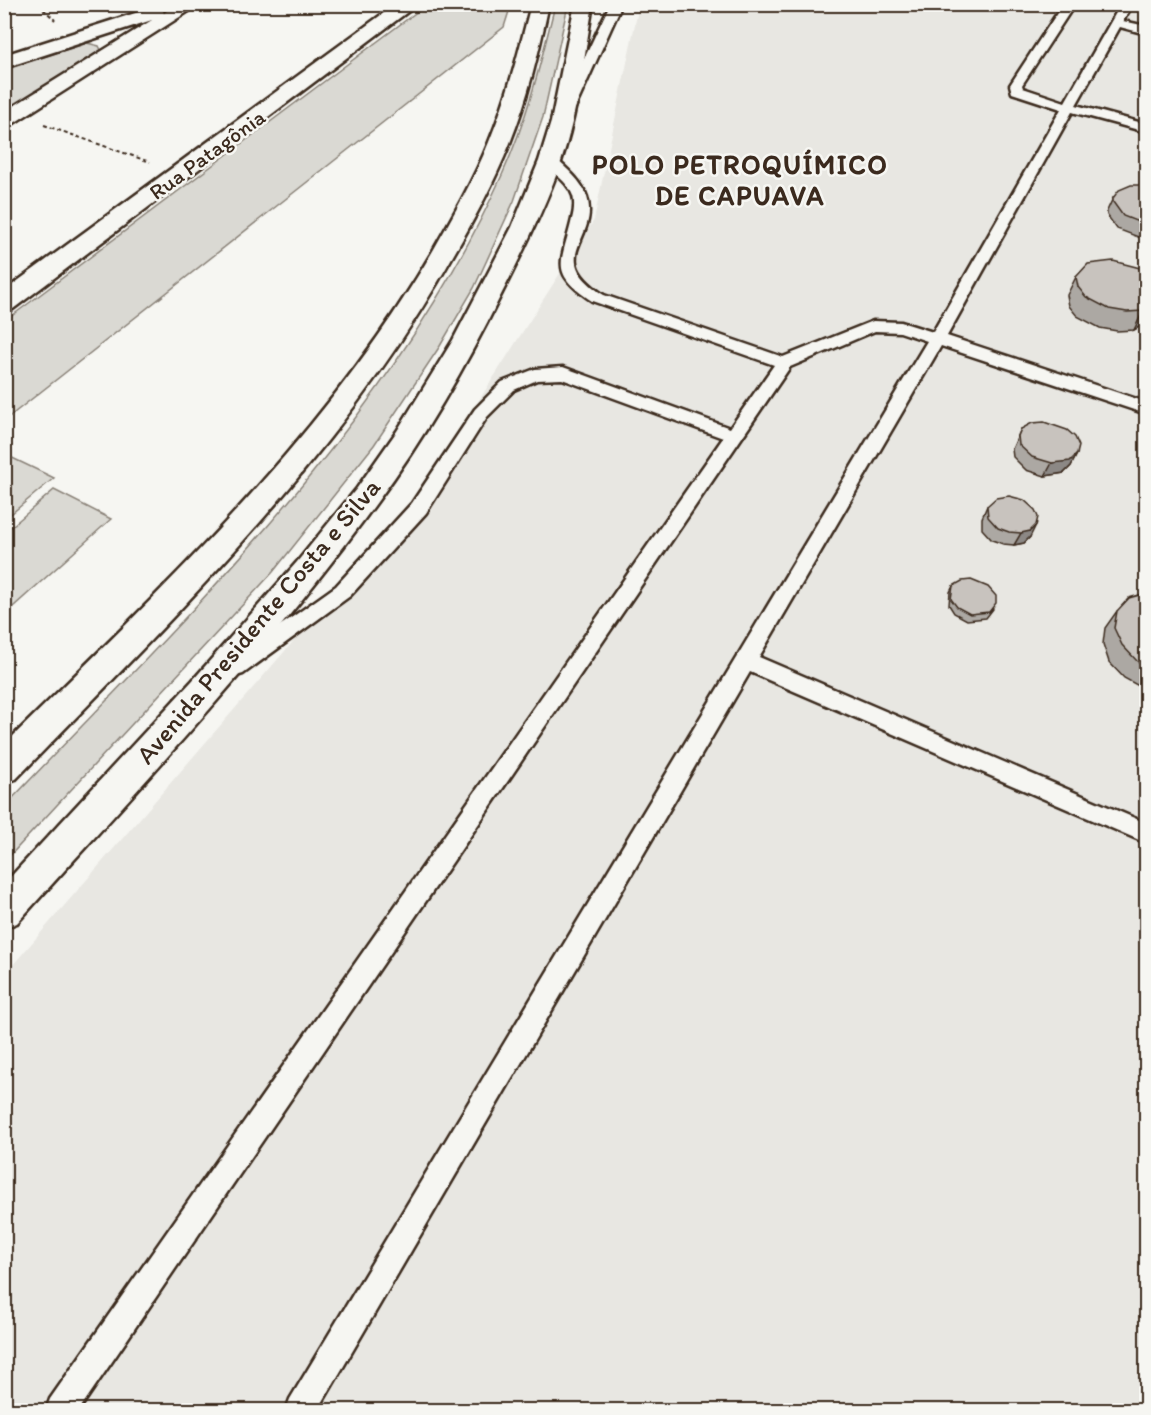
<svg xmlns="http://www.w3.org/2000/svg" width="1151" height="1415" viewBox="0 0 1151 1415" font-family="Itim,sans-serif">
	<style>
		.built { fill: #e8e7e2 }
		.green { fill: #dad9d3; stroke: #8a8278; stroke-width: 1.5 }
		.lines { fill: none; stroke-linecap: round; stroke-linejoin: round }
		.service-casing { stroke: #3b2a1e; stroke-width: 5 }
		.minor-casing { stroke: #3b2a1e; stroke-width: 5 }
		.trunk-casing { stroke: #3b2a1e; stroke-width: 5 }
		.path { stroke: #3b2a1e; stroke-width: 2; stroke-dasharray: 4 3; stroke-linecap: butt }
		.service { fill: #f6f6f2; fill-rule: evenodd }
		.minor { fill: #f6f6f2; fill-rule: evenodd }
		.trunk { fill: #f6f6f2; fill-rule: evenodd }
		.wall { fill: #aca8a3; stroke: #3b2a1e; stroke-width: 1.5 }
		.shaded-wall { fill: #8c8885; stroke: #3b2a1e; stroke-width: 1.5 }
		.building { fill: #c8c3be; stroke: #3b2a1e; stroke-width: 1.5 }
		.labels { text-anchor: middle; stroke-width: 5; stroke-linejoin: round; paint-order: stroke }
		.far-street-label { font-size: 22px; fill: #3b2a1e; stroke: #f6f6f2 }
		.street-label { font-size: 26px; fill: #3b2a1e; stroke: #f6f6f2 }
		.far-district-label { font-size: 27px; font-weight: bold; letter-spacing: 1.5px; fill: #3b2a1e; stroke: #f6f6f2 }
	</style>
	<rect width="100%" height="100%" fill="#f6f6f2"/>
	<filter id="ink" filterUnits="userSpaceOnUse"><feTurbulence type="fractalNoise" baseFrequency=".0167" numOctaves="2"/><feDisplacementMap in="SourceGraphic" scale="12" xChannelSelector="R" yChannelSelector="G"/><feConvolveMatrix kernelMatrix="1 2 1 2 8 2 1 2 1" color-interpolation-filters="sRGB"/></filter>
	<g filter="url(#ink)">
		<path class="built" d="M639,5h507v1405h-1141v-436l409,-472 180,-282z"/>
		<g class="green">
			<path d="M426,5h85l-7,22 -499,393v-99z"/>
			<path d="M555,5h13l-25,112 -29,84 -40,87 -34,58 -66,99 -101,127 -268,289v-55c184,-193 386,-384 497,-631 25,-55 39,-113 53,-170z"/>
			<path d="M87,43l12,3 2,4 -96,62v-43z"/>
			<path d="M4,454l50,24 -49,41h-1z"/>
			<path d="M54,490l57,29 -106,95v-82z"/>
		</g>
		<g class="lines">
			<defs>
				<g id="service">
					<path d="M610,4h12l-47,104 -7,4 -5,-1 -2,-3z"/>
					<path d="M1063,4h12l-53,81 1,3 42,14 56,-98h12l-10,17 23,5v8l-26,-7 -44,78 70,19v8l-74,-20 -125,224 199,66v12l-205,-68 -182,311 387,166v20l-396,-171 -432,738h-32l4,-11 637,-1058 -27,-9 -25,-1 -85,36 -711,1043h-33l4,-11 673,-961 -161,-59 -25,1 -23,10 -27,27 -61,96 -76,83 -107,78 -7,2 -7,-2 -3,-6 3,-6 107,-76 76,-83 63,-94 27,-27 33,-13 28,-2 167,61 44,-63 -182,-64c-44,-29 -30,-38 -20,-82 2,-7 3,-16 1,-23 -5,-15 -21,-23 -30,-35l2,-3h10c12,11 27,23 32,39 13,44 -43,58 17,98l179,62 90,-36 28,1 32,10 128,-223 -49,-16 -2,-8z"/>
				</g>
				<g id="minor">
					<path d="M177,4h23l-189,121 -7,2v-15l148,-92 -148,48v-13l144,-46h14l2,4z"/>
					<path d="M396,4h22l-405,305 -9,2v-20z"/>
				</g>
				<g id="trunk">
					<path d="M531,4h18c-10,47 -21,94 -39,139 -15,38 -35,75 -56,111 -112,201 -279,361 -438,525l-12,4v-38c156,-154 319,-305 430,-496 20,-35 40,-70 55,-107 18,-44 30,-91 42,-138z"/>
					<path d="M575,4h18c-9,53 -15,107 -32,158 -16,45 -37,88 -59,131 -36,73 -77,144 -125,209 -108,149 -237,284 -360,421l-13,5v-44l188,-203 105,-119 60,-74 40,-57 56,-91 59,-113 27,-66 12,-39z"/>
				</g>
			</defs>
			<use href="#service" class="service-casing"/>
			<use href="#minor" class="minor-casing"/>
			<use href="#trunk" class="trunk-casing"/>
			<g class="path">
				<path d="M38,4l17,16"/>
				<path d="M44,125l106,37"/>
			</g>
			<use href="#service" class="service"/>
			<use href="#minor" class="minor"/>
			<use href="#trunk" class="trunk"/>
		</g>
		<g class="wall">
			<path d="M1146,185v55l-29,-11 -10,-14v-4l6,-13z"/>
			<path d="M1140,268l6,55 -12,7 -17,1 -17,-3 -23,-12 -8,-10 -2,-11 9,-18z"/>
			<path d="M1021,429l56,25 -6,12 -7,7 -19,3 -19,-6 -13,-13 -1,-8z"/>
			<path d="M987,506l43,31 -6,6 -10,2 -11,-1 -11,-4 -10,-11v-11z"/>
			<path d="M953,586l40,23 -7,9 -19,2 -13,-7 -5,-8 1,-13z"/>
			<path d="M1146,593v97l-22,-12 -15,-16 -6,-18 2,-16 12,-17z"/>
		</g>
		<g class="shaded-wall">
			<path d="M1146,310v13l-12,7 9,-19z"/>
			<path d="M1077,454l-6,12 -7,7 -19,3 7,-13z"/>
			<path d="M1036,525l-6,12 -6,6 -10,2 7,-12z"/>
		</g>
		<g class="building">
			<path d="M1131,185h15v40l-23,-9 -10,-14v-4l6,-8z"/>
			<path d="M1113,261l27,7 6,5v37l-3,1 -16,1 -18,-3 -23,-12 -8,-10 -2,-10 12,-13z"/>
			<path d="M1044,422l23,8 8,7 4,9 -2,8 -7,7 -18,2 -20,-6 -13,-12 -1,-9 3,-7 11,-6z"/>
			<path d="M1009,496l15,4 11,10 3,7 -2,8 -6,6 -9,2 -12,-1 -11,-4 -10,-11 -1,-11 9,-8z"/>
			<path d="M971,580l17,7 8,9v7l-7,9 -19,2 -13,-7 -6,-8 2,-13 9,-5z"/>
			<path d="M1146,593v74l-9,-6 -15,-16 -8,-17 3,-17 12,-13z"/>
		</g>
	</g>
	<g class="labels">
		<g class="far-street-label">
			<text transform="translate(207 154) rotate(-36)" y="8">Rua Patagônia</text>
		</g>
		<g class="street-label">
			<text transform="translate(258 621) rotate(-50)" y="9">Avenida Presidente Costa e Silva</text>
		</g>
		<g class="far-district-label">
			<text x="740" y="174">POLO PETROQUÍMICO<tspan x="740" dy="31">DE CAPUAVA</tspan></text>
		</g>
	</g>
	<rect width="1151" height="1415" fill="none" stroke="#f6f6f2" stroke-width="24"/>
	<rect x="12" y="12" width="1127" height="1391" fill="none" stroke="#3b2a1e" stroke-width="2" filter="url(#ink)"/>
</svg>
